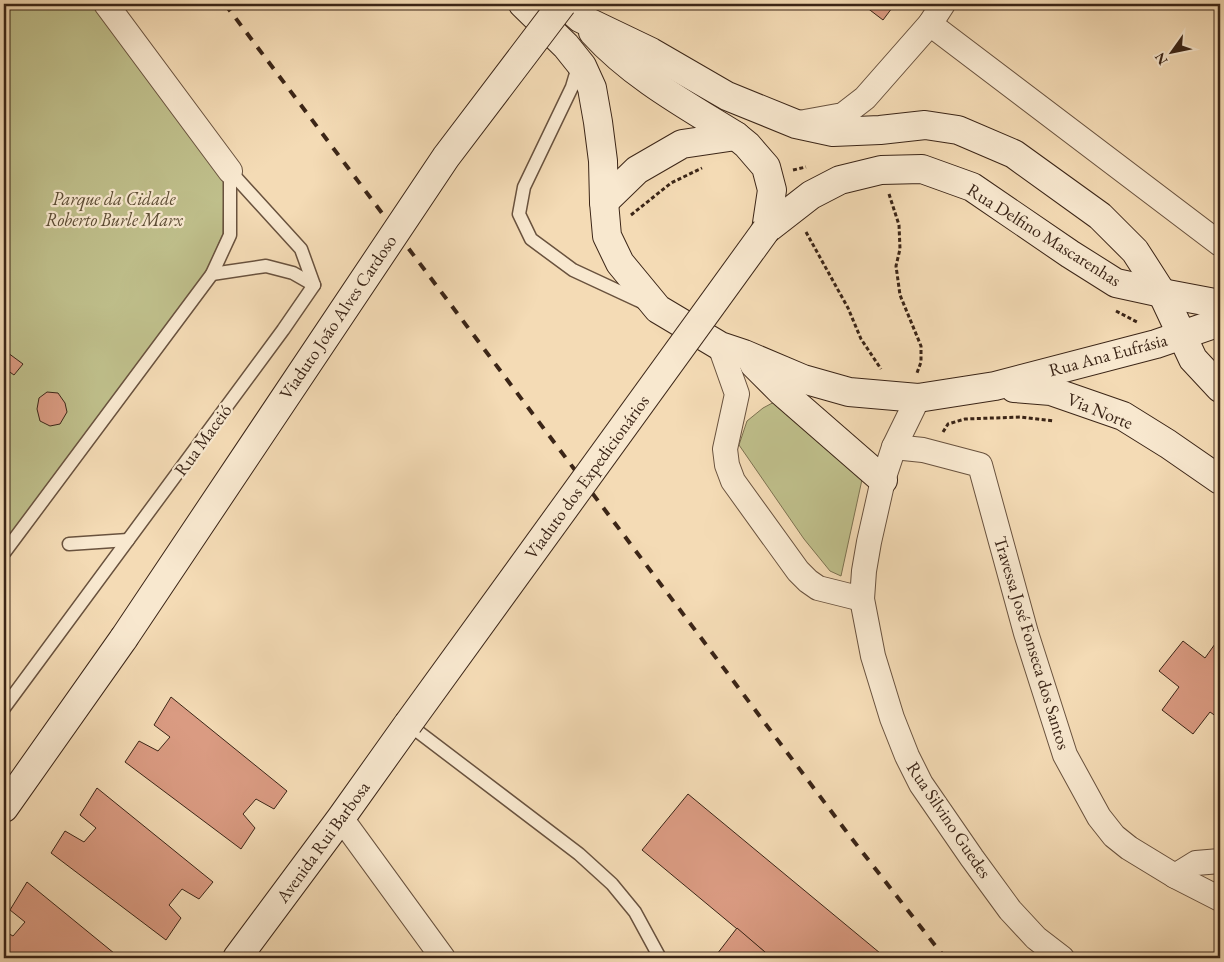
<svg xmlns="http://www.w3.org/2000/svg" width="1224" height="962" viewBox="0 0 1224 962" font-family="'EB Garamond',serif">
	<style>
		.green { fill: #bfbf8b; stroke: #7d7251 }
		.building { fill: #da9b82; stroke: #3b2517 }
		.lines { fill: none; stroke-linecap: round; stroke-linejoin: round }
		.service-casing { stroke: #69523e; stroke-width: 15 }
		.minor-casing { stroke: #69523e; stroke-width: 26 }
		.secondary-casing { stroke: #3b2517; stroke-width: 30 }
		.path { stroke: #3b2517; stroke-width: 3; stroke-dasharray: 4 2.5; stroke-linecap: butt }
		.service { stroke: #f8e8cf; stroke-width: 12 }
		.minor { stroke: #f8e8cf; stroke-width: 24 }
		.secondary { stroke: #f8e8cf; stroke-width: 28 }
		.rail { stroke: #3b2517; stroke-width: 4; stroke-dasharray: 9 9; stroke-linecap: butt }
		.secondary-bridge-casing { stroke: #3b2517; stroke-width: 30; stroke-linecap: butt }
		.secondary-bridge { stroke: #f8e8cf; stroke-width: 28 }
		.labels { text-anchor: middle; stroke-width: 4.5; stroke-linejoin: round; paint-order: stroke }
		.park-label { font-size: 18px; font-style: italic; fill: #5c4c34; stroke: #f8e8cf }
		.street-label { font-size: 18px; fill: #3b2517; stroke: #f8e8cf }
	</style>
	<rect width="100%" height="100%" fill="#f4dbb5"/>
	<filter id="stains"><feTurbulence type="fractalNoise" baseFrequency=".004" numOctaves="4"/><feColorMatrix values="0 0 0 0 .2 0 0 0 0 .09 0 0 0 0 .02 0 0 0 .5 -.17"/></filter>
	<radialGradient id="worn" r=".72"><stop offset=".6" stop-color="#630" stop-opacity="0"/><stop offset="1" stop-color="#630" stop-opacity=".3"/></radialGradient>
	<g class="green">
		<path d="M4,4h94l126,170 -1,60 -17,38 -202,273z"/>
		<path d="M778,400l85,75 -22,101 -11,-5 -26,-32 -65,-94 8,-24 16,-13z"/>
	</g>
	<g class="building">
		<path d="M862,4h33l-12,16z"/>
		<path d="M4,350l19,14 -9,11 -10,-7z"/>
		<path d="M47,392l11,1 7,10 2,9 -7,12 -10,2 -10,-5 -3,-12 2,-11z"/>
		<path d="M1220,637v82l-10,-7 -17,22 -31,-24 17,-23 -20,-16 24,-30 22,17z"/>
		<path d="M171,697l116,94 -13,18 -18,-10 -13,15 12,14 -14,21 -116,-87 14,-21 19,10 12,-14 -16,-12z"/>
		<path d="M97,788l116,94 -14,17 -17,-10 -13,16 12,13 -15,22 -115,-87 14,-22 19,11 12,-14 -16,-13z"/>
		<path d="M688,794l198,164h-114l-130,-108z"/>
		<path d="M27,882l93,76h-116v-27l9,5 12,-14 -15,-12z"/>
		<path d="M737,928l35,30h-58z"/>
	</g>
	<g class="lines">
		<defs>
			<g id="service">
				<path d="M574,65l3,5 -5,17 -48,100 -5,27 12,25 42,31 71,33"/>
				<path d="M212,274l54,-8 27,7 21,12"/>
				<path d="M69,544l59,-4"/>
				<path d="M4,553l208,-279 18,-39v-64"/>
				<path d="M4,708l279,-378 31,-45 -13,-36 -71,-78"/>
				<path d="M408,724l171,130 33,30 23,28 25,46"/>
			</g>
			<g id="minor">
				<path d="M106,4l124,167"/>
				<path d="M930,24l290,220"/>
				<path d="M799,123l44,-8 22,-17 65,-74 13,-20"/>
				<path d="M720,346l17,48 -12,55 2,16 6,16 65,90 10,10 10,7 44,11"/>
				<path d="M918,398l-24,49 -11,33 -14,62 -5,29 -2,28 11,57 19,62 15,38 14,28 51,74 38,52 26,28 26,20"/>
				<path d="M894,447l29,3 57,15 46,168 39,122 34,62 15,19 15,12 46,28 21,-13 24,-2"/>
				<path d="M341,818l102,140"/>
				<path d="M1175,876l45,23"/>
			</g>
			<g id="secondary">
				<path d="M523,4l43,42 16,20 10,22 6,34 5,39 1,41 3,34 13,27 38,46 62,37 24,8 59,25 46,13 69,6 77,-12 161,-42 64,-22"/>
				<path d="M564,4l16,14 71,34 76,44 69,28 37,8 47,-2 45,-5 33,5 56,24 86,62 35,35 27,42 31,66 27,29"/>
				<path d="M593,32c40,44 93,73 143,104l11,9 19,22 6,23 -6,40"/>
				<path d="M604,202l33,-32 45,-26 54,-8"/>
				<path d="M766,230l45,-35 29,-15 41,-10 41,-1 50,18 98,67 46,29 46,10 58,11"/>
				<path d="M754,364l28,28 101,88"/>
				<path d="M1014,388l37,3 72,25 45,28 52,36"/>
				<path d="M4,808l120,-170"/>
				<path d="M237,958l104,-140 67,-94"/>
			</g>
		</defs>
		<use href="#service" class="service-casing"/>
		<use href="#minor" class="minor-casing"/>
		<use href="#secondary" class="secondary-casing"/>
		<g class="path">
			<path d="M793,170l13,-3"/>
			<path d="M889,194l10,31 1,24 -4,17 4,29 21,51v16l-4,11"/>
			<path d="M631,215l40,-32 31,-15"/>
			<path d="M806,232l42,76 13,31 20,30"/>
			<path d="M1116,311l21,11"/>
			<path d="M943,432l5,-8 17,-5 56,-2 33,4"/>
		</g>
		<use href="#service" class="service"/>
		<use href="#minor" class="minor"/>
		<use href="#secondary" class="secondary"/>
		<path class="rail" d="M225,4l624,831 96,123"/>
		<defs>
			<g id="secondary-bridge">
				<path d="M124,638l322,-481 116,-153"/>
				<path d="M408,724l358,-494"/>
			</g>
		</defs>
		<use href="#secondary-bridge" class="secondary-bridge-casing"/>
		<use href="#secondary-bridge" class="secondary-bridge"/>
	</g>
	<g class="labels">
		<g class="park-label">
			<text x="114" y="205">Parque da Cidade<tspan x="114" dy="21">Roberto Burle Marx</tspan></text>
		</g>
		<g class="street-label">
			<text transform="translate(1044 235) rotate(32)" y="6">Rua Delfino Mascarenhas</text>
			<text transform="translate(338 317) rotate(-56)" y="6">Viaduto João Alves Cardoso</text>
			<text transform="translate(1108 355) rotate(-15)" y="6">Rua Ana Eufrásia</text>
			<text transform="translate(1100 411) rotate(22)" y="6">Via Norte</text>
			<text transform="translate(203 440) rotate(-54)" y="6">Rua Maceió</text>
			<text transform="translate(587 477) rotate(-54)" y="6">Viaduto dos Expedicionários</text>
			<text transform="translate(1032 643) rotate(73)" y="6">Travessa José Fonseca dos Santos</text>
			<text transform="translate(949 820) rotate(56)" y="6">Rua Silvino Guedes</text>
			<text transform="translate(323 842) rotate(-54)" y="6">Avenida Rui Barbosa</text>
		</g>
	</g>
	<rect width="1224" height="962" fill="none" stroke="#f4dbb5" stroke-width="20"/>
	<rect x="5" y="5" width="1214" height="952" fill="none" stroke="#3b2517" stroke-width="2.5"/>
	<rect x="10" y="10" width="1204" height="942" fill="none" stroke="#3b2517"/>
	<g transform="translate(1172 52) rotate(237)" stroke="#f8e8cf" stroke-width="4" paint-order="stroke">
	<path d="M0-4L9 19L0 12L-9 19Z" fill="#3b2517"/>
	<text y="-8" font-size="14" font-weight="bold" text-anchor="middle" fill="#3b2517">N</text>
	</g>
	<rect width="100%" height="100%" filter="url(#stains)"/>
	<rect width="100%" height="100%" fill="url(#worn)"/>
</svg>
